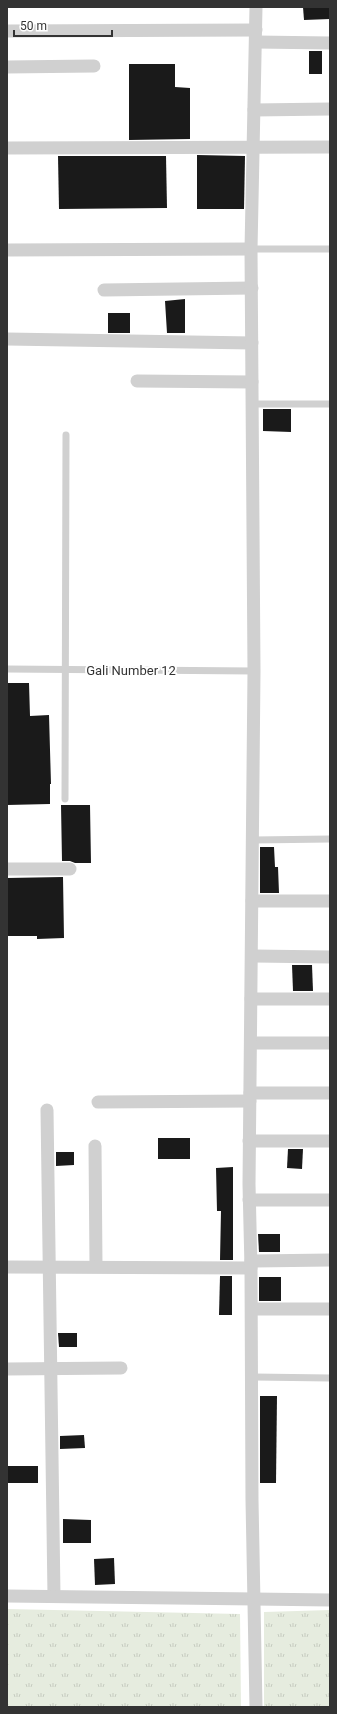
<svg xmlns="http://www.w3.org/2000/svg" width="337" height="1714" viewBox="0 0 337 1714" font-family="Roboto,sans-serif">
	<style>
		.park { fill: url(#park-tufts) }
		.building { fill: #1a1a1a }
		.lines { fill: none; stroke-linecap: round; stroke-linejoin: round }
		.lane { stroke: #d0d0d0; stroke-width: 7 }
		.street { stroke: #d0d0d0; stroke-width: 13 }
		.labels { text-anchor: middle; stroke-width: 4; stroke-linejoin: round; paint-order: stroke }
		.street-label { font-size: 13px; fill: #333; stroke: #fff }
	</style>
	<defs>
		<pattern id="park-tufts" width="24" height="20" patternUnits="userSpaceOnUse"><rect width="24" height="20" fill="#e6ecdf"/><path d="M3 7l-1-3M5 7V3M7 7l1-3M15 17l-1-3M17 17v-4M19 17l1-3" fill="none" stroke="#c6cbc0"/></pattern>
	</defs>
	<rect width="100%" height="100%" fill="#fff"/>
	<g class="park">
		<path d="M7,1609l233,5 1,93h-233z"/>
		<path d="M330,1610v97h-66v-95z"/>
	</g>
	<g class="building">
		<path d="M303,7h27v12l-26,1z"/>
		<rect x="309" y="51" width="13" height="23"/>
		<path d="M129,64h46v23l15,1v51l-61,1z"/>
		<path d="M197,155l48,1 -1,53h-47z"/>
		<path d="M58,156h108l1,52 -108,1z"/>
		<path d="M185,299v34h-18l-2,-32z"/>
		<rect x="108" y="313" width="22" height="20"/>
		<path d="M263,409h28v23l-28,-1z"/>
		<path d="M7,683h22l1,33 19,-1 2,69h-1v20l-43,1z"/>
		<path d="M61,805h29l1,58h-16l-5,-2h-8z"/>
		<path d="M260,847h14l1,20h3l1,26h-19z"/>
		<path d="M63,877l1,61 -27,1v-3h-30v-58z"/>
		<path d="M292,965h20l1,26h-20z"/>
		<rect x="158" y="1138" width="32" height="21"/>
		<path d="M288,1149h15l-1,20 -15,-1z"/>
		<path d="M56,1152h18v13l-18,1z"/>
		<path d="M233,1167v93h-13l1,-49h-4l-1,-43z"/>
		<path d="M258,1234h22v18h-21z"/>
		<path d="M220,1276h12v39h-13z"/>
		<rect x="259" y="1277" width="22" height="24"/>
		<path d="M58,1333h19v14h-18z"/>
		<path d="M260,1396h17l-1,87h-16z"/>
		<path d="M84,1435l1,13 -25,1v-13z"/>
		<rect x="8" y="1466" width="30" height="17"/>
		<path d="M63,1519l28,1v23h-28z"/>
		<path d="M114,1558l1,26 -20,1 -1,-26z"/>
	</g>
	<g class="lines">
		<g class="lane">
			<path d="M251,249h79"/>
			<path d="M253,404h77"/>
			<path d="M7,669l247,2"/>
			<path d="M65,799l1,-364"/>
			<path d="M252,840l78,-1"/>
			<path d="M251,1377l79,1"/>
		</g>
		<g class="street">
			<path d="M7,31l249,-1"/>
			<path d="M256,42l74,1"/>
			<path d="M7,67l87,-1"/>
			<path d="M254,110l76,-1"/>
			<path d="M7,148l323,-1"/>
			<path d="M7,250l244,-1"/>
			<path d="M104,290l148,-2"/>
			<path d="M7,339l245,4"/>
			<path d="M137,381l115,1"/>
			<path d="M7,869h63"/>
			<path d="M252,901h78"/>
			<path d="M252,956l78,1"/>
			<path d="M251,999h79"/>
			<path d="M251,1043h79"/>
			<path d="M250,1093h80"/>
			<path d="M98,1102l152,-1"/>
			<path d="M47,1110l7,486"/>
			<path d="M249,1141h81"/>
			<path d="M95,1146l1,120"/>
			<path d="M249,1200h81"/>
			<path d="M251,1261l79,-1"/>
			<path d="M7,1267l244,1"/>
			<path d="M252,1309h78"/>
			<path d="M7,1369l114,-1"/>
			<path d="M7,1596l323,4"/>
			<path d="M256,1707l-4,-207 -1,-232 -2,-84 5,-513 -3,-422 5,-242"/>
		</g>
	</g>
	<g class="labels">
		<g class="street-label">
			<text x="131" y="675">Gali Number 12</text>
		</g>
	</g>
	<rect width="337" height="1714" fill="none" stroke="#333333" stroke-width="16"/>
	<path d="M14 30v6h98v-6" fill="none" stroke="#333333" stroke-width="2"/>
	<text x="20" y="30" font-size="12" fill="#333333" stroke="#ffffff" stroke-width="3" paint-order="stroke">50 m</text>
</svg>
